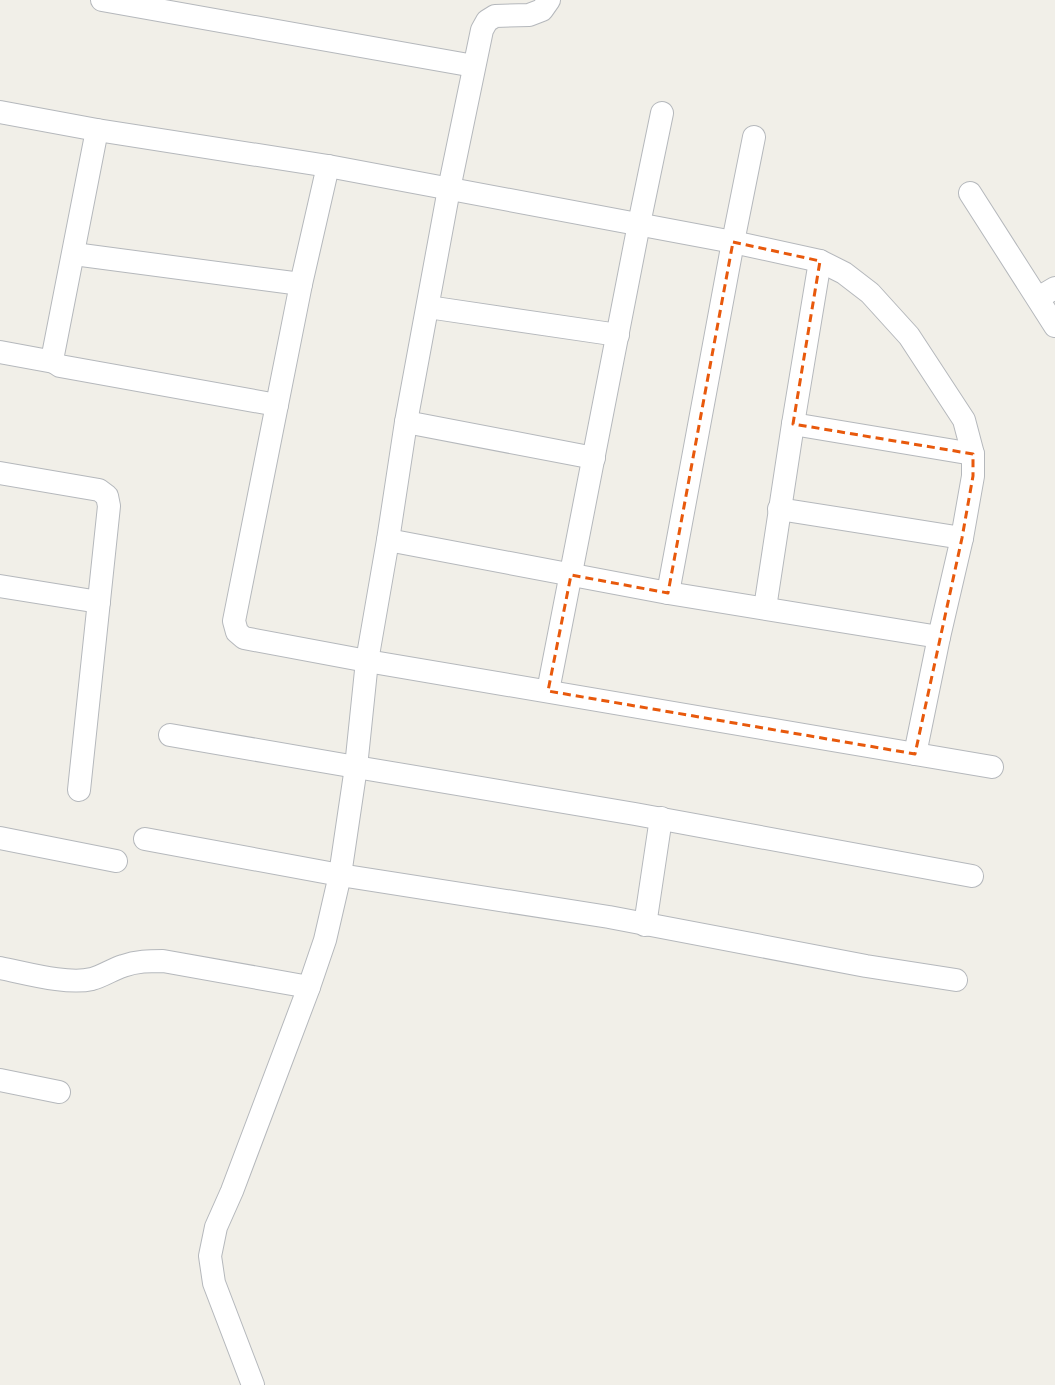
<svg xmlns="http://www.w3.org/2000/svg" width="1055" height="1385" viewBox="0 0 1055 1385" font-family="Signika,sans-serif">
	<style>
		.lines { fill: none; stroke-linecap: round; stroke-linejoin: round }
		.minor-casing { stroke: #b5b8bc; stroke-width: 24 }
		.minor { stroke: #fff; stroke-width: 22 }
		.marked { fill: none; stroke: #e8590c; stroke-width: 3; stroke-dasharray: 8 5; stroke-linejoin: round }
	</style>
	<rect width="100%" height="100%" fill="#f1efe8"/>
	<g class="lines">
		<defs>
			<g id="minor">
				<path d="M102,0l372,66"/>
				<path d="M0,112l97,18 231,36 405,76 87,19 24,12 26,20 39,43 55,84 9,34v22l-11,62 -23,99 -24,117"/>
				<path d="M97,130l-44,225 1,7 6,4 217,39"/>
				<path d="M328,166l-27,118 -67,337 3,11 7,6 123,23 625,106"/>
				<path d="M970,193l85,133"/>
				<path d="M74,254l227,30"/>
				<path d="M1038,298l17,-10"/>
				<path d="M428,307l190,28"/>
				<path d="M0,352l54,10"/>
				<path d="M406,422l188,36"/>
				<path d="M793,424l180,30"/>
				<path d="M0,473l99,17 8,6 2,10 -30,284"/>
				<path d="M779,509l183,29"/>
				<path d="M388,540l280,53 271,44"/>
				<path d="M0,586l99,16"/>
				<path d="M668,593l65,-351 21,-105"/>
				<path d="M765,608l28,-184 27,-163"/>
				<path d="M548,691l91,-467 23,-111"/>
				<path d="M170,735l186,32 279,47 337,62"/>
				<path d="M0,838l116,23"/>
				<path d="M145,839l195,36 269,42 257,49 90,14"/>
				<path d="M645,925l16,-107"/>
				<path d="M0,968c26,5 67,17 92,11 11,-3 21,-10 31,-13 14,-5 26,-5 40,-5l146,26"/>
				<path d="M0,1080l59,12"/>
				<path d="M253,1385l-39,-102 -4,-27 6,-29 16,-36 77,-204 16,-47 15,-65 16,-108 11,-106 21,-121 18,-118 43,-233 33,-159 5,-9 8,-5 34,-1 13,-5 7,-10"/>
			</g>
		</defs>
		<use href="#minor" class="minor-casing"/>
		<use href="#minor" class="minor"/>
	</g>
	<path class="marked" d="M733,242l87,19 -27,163 180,30v22l-11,62 -47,216 -367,-63 23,-116 97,18z"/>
</svg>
